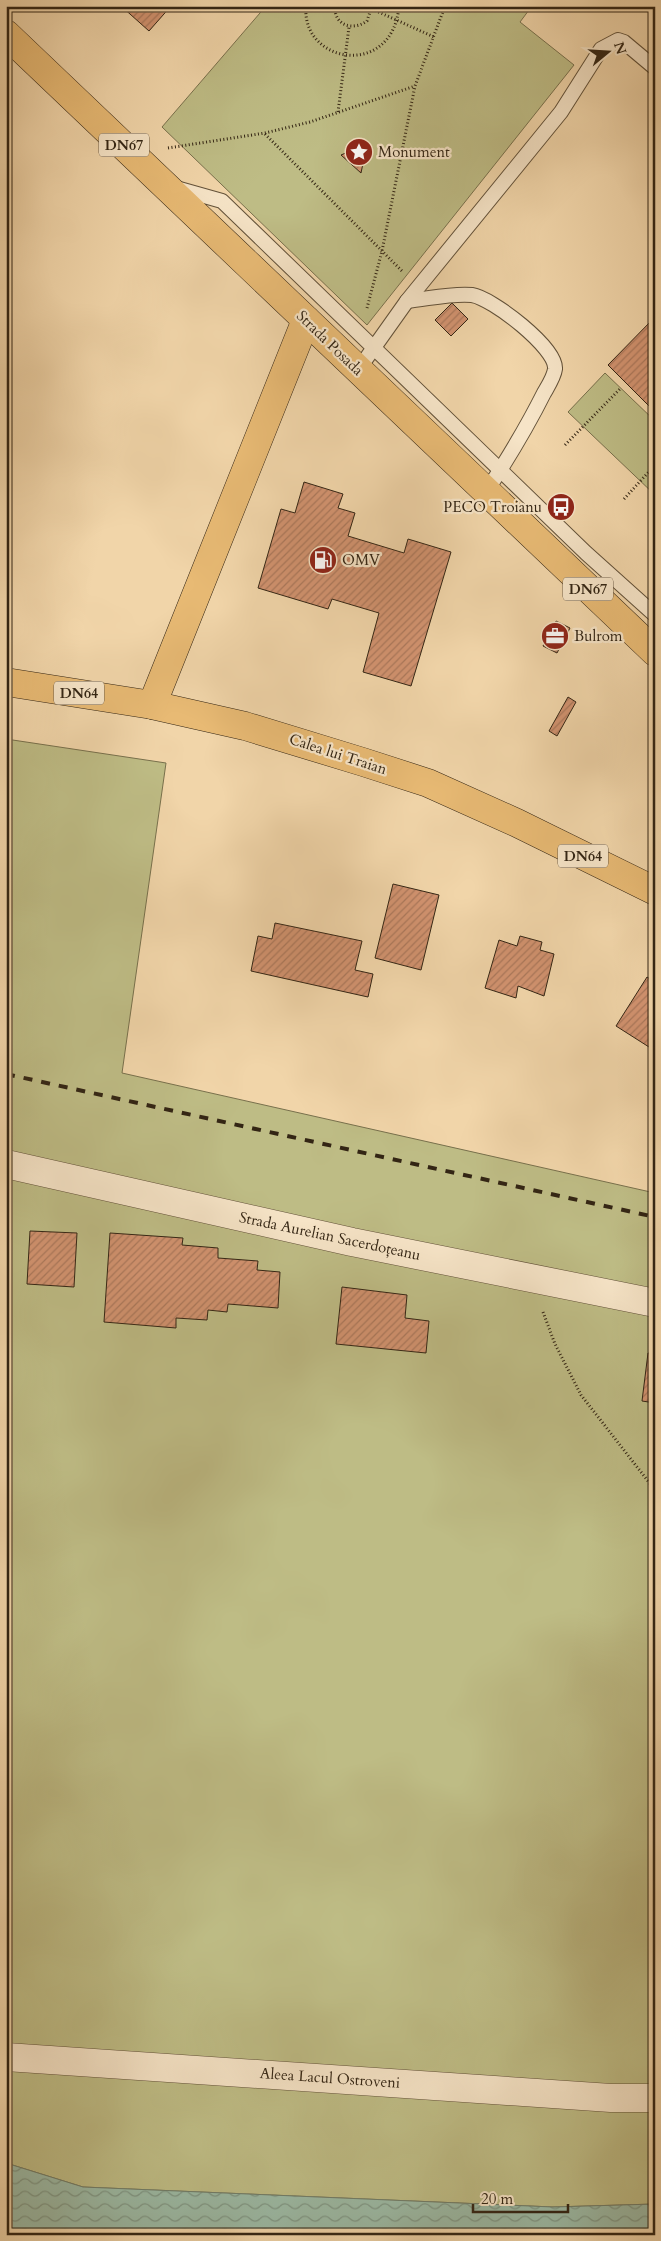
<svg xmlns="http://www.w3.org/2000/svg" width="661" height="2241" viewBox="0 0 661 2241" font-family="Cardo,serif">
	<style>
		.green { fill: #bebc85; stroke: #78704c }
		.water { fill: url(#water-waves); stroke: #717e6a }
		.building { fill: url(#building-hatch); stroke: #332514 }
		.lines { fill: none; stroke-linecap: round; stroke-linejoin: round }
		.service-casing { stroke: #625139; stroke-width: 16 }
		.minor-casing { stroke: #625139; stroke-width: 29 }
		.primary-casing { stroke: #332514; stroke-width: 29 }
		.path { stroke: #332514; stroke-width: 3; stroke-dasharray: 1 2.5; stroke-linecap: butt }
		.service { stroke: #f6e4c7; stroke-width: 14 }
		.minor { stroke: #f6e4c7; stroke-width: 28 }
		.primary { stroke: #e8ba74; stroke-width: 28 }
		.rail { stroke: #332514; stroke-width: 4; stroke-dasharray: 9 9; stroke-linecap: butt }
		.labels { text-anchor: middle; stroke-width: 4.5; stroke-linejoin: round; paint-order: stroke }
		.shield { fill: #f6e4c7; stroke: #6e5e4a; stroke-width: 1 }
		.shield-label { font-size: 14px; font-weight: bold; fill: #332514 }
		.poi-label { font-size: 15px; fill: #332514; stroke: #f6e4c7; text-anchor: start }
		.street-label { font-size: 15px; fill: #332514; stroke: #f6e4c7 }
	</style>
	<defs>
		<pattern id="water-waves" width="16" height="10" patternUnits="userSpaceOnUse" patternTransform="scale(1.25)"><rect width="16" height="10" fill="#9bb9a4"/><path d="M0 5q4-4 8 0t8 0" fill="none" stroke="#7f9684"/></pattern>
		<pattern id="building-hatch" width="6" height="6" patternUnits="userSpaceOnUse" patternTransform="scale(1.25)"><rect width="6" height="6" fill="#d29370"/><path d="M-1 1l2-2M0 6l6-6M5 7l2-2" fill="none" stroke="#ab785b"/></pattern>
	</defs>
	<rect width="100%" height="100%" fill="#f1d5a9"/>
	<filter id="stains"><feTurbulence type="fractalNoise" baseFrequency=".004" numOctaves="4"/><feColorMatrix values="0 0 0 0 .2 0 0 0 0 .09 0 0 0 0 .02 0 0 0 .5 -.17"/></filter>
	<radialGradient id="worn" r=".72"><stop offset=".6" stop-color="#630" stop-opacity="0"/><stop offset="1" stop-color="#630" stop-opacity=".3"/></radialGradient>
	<g class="green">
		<path d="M266,6h266l-12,16 54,43 -207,260 -205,-198z"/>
		<path d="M605,373l50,48v74l-87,-83z"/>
		<path d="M6,739l160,24 -44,310 533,120v1011l-102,3 -470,-20 -77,-24z"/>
	</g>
	<path class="water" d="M6,2163l77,24 470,20 102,-3v31h-649z"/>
	<g class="building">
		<path d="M121,6h50l-22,25z"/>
		<path d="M367,144l-6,29 -20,-18z"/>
		<path d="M452,303l16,16 -17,17 -16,-16z"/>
		<path d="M655,317v95l-47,-47z"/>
		<path d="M304,482l39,12 -5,14 17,5 -7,23 56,17 4,-14 43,13 -40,134 -48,-14 16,-59 -47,-14 -4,10 -70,-21 23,-79 14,4z"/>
		<path d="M556,621l14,7 -13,25 -14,-7z"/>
		<path d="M568,697l8,5 -19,34 -8,-5z"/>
		<path d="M393,884l46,11 -18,75 -46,-12z"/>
		<path d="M275,923l87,18 -7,29 18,4 -5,23 -117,-26 7,-35 14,3z"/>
		<path d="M520,936l22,6 -2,8 14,4 -10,42 -26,-10 -2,12 -31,-10 14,-48 18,6z"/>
		<path d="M647,977l8,5v55l-6,10 -33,-21z"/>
		<path d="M30,1231l47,2 -3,54 -47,-3z"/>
		<path d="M110,1233l73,5 -1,7 36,3v10l40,3 -1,9 23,2 -2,36 -50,-4 -1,8 -19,-2 -1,10 -31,-2v10l-72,-6z"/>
		<path d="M342,1287l65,8 -2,23 24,3 -3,32 -90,-9z"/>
		<path d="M648,1353l7,1v49l-13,-2z"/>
	</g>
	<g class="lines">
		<defs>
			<g id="service">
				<path d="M176,188l46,13 364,352 69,62"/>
				<path d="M407,301c21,-2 44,-8 65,-6 20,3 85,53 83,74 -1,8 -7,17 -11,24 -17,34 -37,67 -58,99"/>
				<path d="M358,370l49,-69 154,-189 40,-63 17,-9 6,2 31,26"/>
			</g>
			<g id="minor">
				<path d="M6,1164l346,78 303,61"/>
				<path d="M6,2057l605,41h44"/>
			</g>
			<g id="primary">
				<path d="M6,34l649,618"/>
				<path d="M6,682l146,23 93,21 118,36 65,21 89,40 138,68"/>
				<path d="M152,705l154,-385"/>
			</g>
		</defs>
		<use href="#service" class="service-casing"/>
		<use href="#minor" class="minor-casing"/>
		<use href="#primary" class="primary-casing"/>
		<g class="path">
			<path d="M306,6c-5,58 87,73 93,0"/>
			<path d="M335,6c-1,20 18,25 32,15l5,-15"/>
			<path d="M372,9l62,28"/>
			<path d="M338,112l11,-85"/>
			<path d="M265,134l137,137"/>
			<path d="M168,148l97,-15 45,-11 105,-36"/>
			<path d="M367,308l15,-57 33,-165 30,-80"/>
			<path d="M565,445l55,-56"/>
			<path d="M624,499l31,-34"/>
			<path d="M543,1312l12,32 26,51 74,95"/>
		</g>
		<use href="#service" class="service"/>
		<use href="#minor" class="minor"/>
		<use href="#primary" class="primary"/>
		<path class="rail" d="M6,1074l649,143"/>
	</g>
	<defs>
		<symbol id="sight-disc" viewBox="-11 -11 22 22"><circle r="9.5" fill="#8f2418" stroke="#f6e4c7"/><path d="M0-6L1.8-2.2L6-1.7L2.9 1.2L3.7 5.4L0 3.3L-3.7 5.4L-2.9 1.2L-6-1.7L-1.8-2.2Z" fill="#fff"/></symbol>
		<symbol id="bus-disc" viewBox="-11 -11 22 22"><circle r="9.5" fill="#8f2418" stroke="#f6e4c7"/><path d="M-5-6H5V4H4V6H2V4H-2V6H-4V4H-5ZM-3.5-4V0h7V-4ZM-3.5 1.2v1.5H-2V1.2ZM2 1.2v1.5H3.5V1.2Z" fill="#fff"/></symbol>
		<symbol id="fuel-disc" viewBox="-11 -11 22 22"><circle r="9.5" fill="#8f2418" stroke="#f6e4c7"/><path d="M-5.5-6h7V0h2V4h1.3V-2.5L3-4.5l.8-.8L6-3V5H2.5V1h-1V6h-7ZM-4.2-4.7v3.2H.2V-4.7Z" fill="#fff"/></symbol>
		<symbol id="office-disc" viewBox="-11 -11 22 22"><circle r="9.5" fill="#8f2418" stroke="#f6e4c7"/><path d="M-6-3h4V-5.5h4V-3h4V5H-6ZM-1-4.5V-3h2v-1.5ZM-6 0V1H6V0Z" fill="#fff"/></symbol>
	</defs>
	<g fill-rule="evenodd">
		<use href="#sight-disc" x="343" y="136" width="32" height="32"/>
		<use href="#bus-disc" x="545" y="491" width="32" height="32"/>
		<use href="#fuel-disc" x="307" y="544" width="32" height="32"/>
		<use href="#office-disc" x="539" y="620" width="32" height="32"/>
	</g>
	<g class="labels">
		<g class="shield">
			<rect x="99" y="133.5" width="50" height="23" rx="4"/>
			<rect x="563" y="577.5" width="50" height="23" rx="4"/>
			<rect x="54" y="681.5" width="50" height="23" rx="4"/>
			<rect x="558" y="844.5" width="50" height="23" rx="4"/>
		</g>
		<g class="shield-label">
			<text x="124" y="150">DN67</text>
			<text x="588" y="594">DN67</text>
			<text x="79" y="698">DN64</text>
			<text x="583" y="861">DN64</text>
		</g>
		<g class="poi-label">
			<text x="378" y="157">Monument</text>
			<text x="542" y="512" text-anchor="end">PECO Troianu</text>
			<text x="342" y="565">OMV</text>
			<text x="574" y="641">Bulrom</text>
		</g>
		<g class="street-label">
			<text transform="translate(330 343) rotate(44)" y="5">Strada Posada</text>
			<text transform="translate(338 754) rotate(18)" y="5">Calea lui Traian</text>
			<text transform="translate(330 1236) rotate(12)" y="5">Strada Aurelian Sacerdoțeanu</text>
			<text transform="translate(330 2078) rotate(4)" y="5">Aleea Lacul Ostroveni</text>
		</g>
	</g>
	<rect width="661" height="2241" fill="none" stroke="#f1d5a9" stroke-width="25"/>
	<rect x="8" y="8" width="646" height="2226" fill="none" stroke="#332514" stroke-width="2.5"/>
	<rect x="12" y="12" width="636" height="2216" fill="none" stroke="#332514"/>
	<g transform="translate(608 52) rotate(72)" stroke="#f6e4c7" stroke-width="4" paint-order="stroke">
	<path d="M0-4L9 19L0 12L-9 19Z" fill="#332514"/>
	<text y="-8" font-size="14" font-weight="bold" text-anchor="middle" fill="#332514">N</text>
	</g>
	<path d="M473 2204v8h95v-8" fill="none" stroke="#332514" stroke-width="2.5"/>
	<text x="481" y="2204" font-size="15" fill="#332514" stroke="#f6e4c7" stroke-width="4" paint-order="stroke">20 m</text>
	<rect width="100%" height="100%" filter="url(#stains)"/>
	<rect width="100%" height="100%" fill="url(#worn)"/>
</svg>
